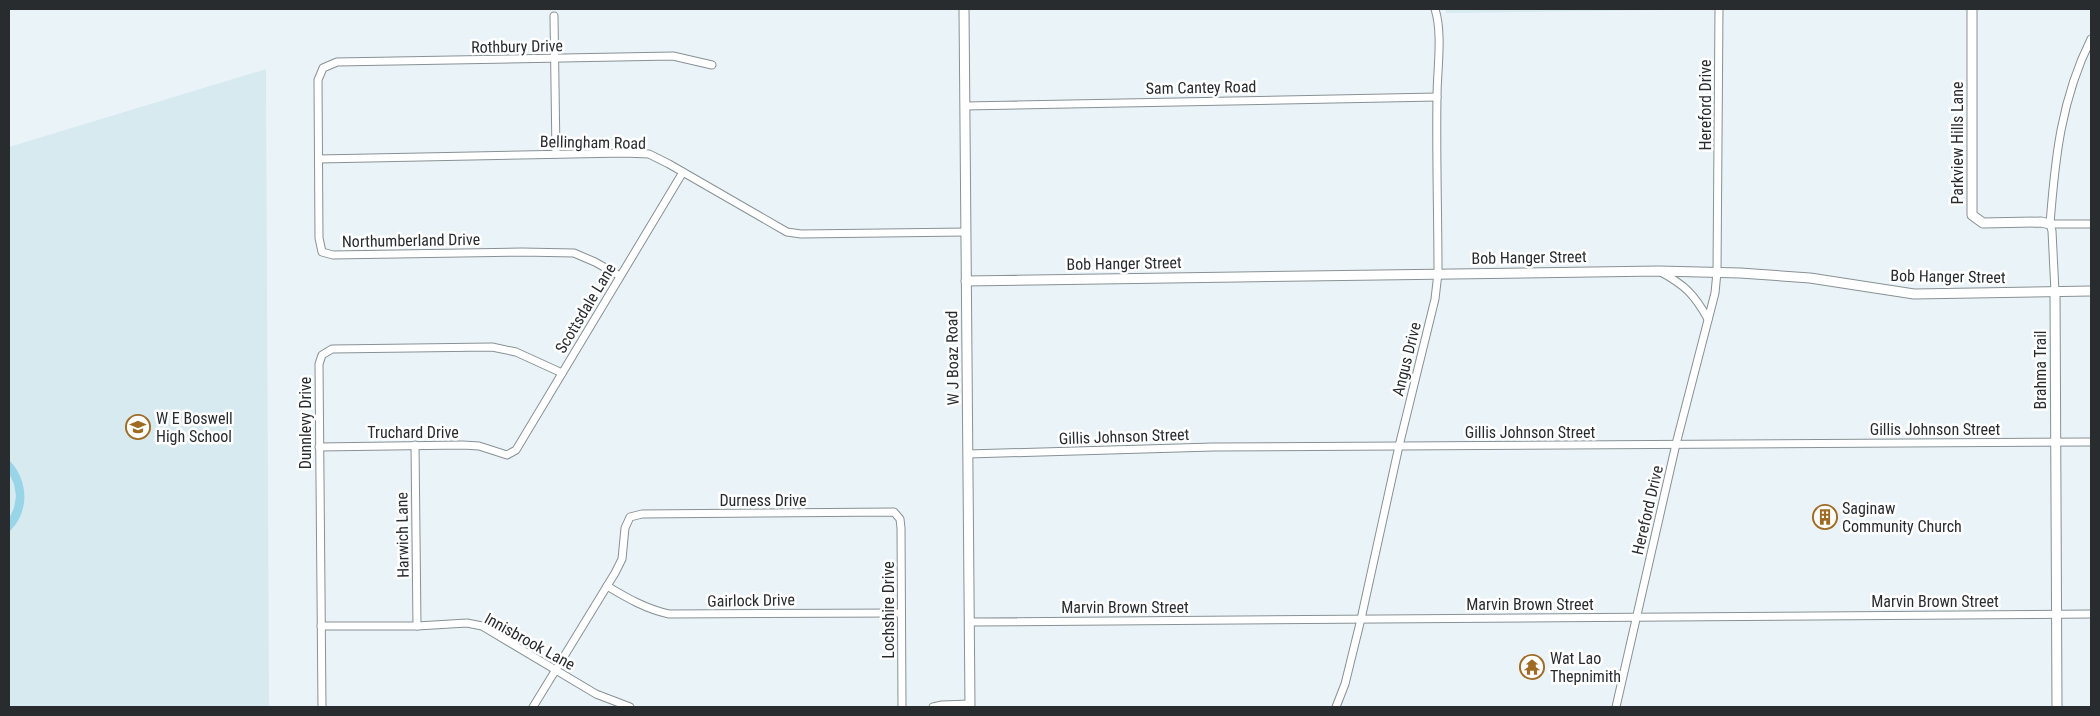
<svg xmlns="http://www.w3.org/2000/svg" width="2100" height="716" viewBox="0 0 2100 716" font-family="'Roboto Condensed',sans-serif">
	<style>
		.built { fill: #d7eaf0 }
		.green { fill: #98d5e9 }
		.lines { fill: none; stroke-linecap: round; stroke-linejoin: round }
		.minor-casing { stroke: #889194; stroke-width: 9 }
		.tertiary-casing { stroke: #889194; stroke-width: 11 }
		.minor { stroke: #fff; stroke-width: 7 }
		.tertiary { stroke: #fff; stroke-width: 9 }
		.labels { text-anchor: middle; stroke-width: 5; stroke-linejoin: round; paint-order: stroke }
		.street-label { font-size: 16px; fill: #292c2e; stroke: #fff }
		.poi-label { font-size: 16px; fill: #292c2e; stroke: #fff; text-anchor: start }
	</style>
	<rect width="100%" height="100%" fill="#eaf4f8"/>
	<g class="built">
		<path d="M1446,9h298l-298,4z"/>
		<path d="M266,69l3,638h-260v-560z"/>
	</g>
	<path class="green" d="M9,460c20,20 21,52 0,72v-13l5,-11 2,-12 -2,-12 -5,-11z"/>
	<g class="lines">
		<defs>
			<g id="minor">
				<path d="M554,16l2,138"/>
				<path d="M965,106l472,-9"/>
				<path d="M319,159l305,-6 25,1 20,10 118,68 14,2 165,-2"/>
				<path d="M2050,224h41"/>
				<path d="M1659,271c26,14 35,23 49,48"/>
				<path d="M620,276l-25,-14 -21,-9 -52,-1 -189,3 -11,-3 -3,-14 -1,-158 5,-12 14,-6 336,-6 39,9"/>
				<path d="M2055,292l-3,-61 -2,-7c5,-65 11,-125 41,-185"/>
				<path d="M415,445l2,181"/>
				<path d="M319,447l144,-2 16,1 28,9 9,-5 167,-278"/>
				<path d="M968,454l245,-7 878,-5"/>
				<path d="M607,586c20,12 39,23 62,28l232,-1"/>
				<path d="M970,622l1121,-8"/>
				<path d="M321,626h96l50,-3 15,3 114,68 34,13"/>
				<path d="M322,707l-3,-343 3,-9 10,-6 160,-2 24,5 46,21"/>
				<path d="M533,707l82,-134 7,-14 3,-31 5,-11 12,-3 252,-2 6,7 1,9 1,179"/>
				<path d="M933,707l9,-2 28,-1"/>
				<path d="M1336,707l9,-23 16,-65 38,-173 36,-147 3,-26c0,-59 -2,-118 -1,-176 0,-27 6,-63 -2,-88"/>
				<path d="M1616,707l60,-263 39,-151 2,-21 2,-263"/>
			</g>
			<g id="tertiary">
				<path d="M964,9l6,698"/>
				<path d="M1972,9v206l11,8 58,-1 9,2"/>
				<path d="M966,281l693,-10 81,2 70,5 104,16 177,-3"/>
				<path d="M2055,292l2,415"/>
			</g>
		</defs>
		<use href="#minor" class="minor-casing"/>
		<use href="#tertiary" class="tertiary-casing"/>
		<use href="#minor" class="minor"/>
		<use href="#tertiary" class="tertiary"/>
	</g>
	<defs>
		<symbol id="school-ring" viewBox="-11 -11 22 22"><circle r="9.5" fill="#fff" stroke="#9f6b23" stroke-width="1.5"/><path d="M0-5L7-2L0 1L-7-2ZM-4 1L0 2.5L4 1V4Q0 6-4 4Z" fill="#9f6b23"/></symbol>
		<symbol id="building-ring" viewBox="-11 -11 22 22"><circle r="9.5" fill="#fff" stroke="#9f6b23" stroke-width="1.5"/><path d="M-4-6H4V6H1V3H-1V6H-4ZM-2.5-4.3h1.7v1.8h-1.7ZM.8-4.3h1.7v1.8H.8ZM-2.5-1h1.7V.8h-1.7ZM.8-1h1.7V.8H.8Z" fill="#9f6b23"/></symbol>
		<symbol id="temple-ring" viewBox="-11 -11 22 22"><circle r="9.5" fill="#fff" stroke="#9f6b23" stroke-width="1.5"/><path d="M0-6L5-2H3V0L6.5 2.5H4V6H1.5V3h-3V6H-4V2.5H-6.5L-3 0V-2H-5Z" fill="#9f6b23"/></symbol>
	</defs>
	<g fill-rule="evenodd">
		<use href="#school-ring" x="124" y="413" width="28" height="28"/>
		<use href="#building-ring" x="1811" y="503" width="28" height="28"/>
		<use href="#temple-ring" x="1518" y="653" width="28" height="28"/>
	</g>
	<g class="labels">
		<g class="street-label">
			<text transform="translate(517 46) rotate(-1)" y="6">Rothbury Drive</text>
			<text transform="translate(1201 87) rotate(-1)" y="6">Sam Cantey Road</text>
			<text transform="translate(1705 105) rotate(-90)" y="6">Hereford Drive</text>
			<text transform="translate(593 142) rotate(1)" y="6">Bellingham Road</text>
			<text transform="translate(1957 143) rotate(-90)" y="6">Parkview Hills Lane</text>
			<text transform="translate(411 240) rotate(-1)" y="6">Northumberland Drive</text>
			<text transform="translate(1529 257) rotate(-1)" y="6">Bob Hanger Street</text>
			<text transform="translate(1124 263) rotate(-1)" y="6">Bob Hanger Street</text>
			<text transform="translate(1948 276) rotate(1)" y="6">Bob Hanger Street</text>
			<text transform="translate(585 308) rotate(-59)" y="6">Scottsdale Lane</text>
			<text transform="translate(952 358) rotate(-91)" y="6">W J Boaz Road</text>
			<text transform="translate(1406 359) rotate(-76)" y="6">Angus Drive</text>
			<text transform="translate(2040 370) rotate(-90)" y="6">Brahma Trail</text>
			<text transform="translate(305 423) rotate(-90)" y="6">Dunnlevy Drive</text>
			<text x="1935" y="435">Gillis Johnson Street</text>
			<text x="413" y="438">Truchard Drive</text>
			<text x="1530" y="438">Gillis Johnson Street</text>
			<text transform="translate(1124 436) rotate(-2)" y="6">Gillis Johnson Street</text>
			<text x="763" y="506">Durness Drive</text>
			<text transform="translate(1647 510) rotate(-77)" y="6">Hereford Drive</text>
			<text transform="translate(402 535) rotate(-91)" y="6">Harwich Lane</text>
			<text transform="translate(751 600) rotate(-1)" y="6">Gairlock Drive</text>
			<text x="1935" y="607">Marvin Brown Street</text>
			<text x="1530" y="610">Marvin Brown Street</text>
			<text x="1125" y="613">Marvin Brown Street</text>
			<text transform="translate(888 610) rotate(-90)" y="6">Lochshire Drive</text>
			<text transform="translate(530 641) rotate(29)" y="6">Innisbrook Lane</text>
		</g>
		<g class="poi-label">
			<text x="156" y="424">W E Boswell<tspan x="156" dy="18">High School</tspan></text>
			<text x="1842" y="514">Saginaw<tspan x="1842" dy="18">Community Church</tspan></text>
			<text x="1550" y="664">Wat Lao<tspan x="1550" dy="18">Thepnimith</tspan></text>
		</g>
	</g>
	<rect width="2100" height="716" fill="none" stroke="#292c2e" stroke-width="20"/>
</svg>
